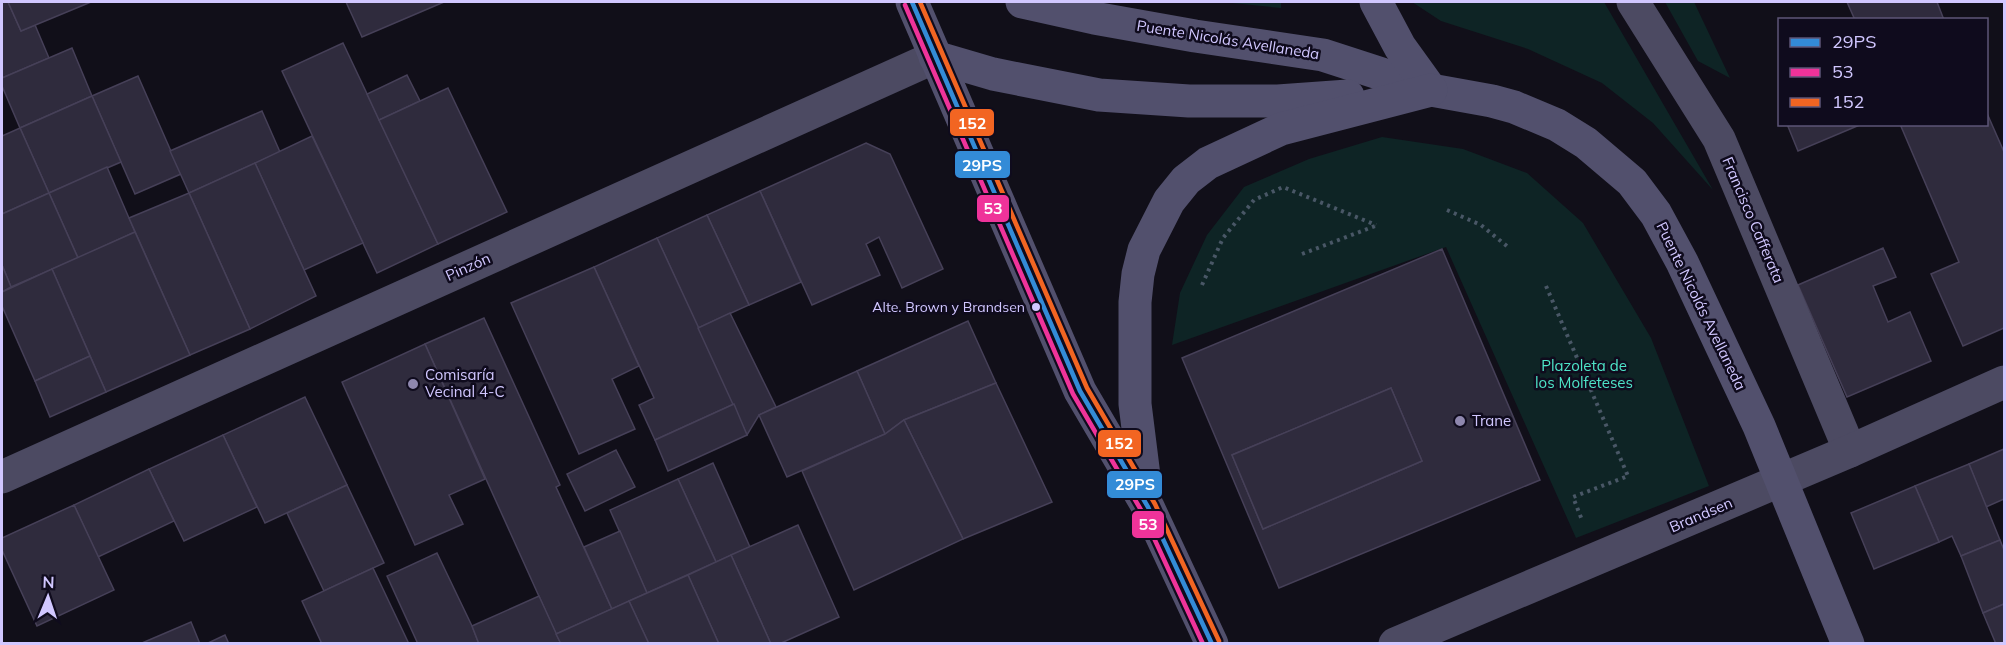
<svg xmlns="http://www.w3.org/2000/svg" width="2006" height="645" viewBox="0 0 2006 645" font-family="Mulish,sans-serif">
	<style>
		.green { fill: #0e2425 }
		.building { fill: #2f2b3d; stroke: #464058; stroke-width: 1.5; fill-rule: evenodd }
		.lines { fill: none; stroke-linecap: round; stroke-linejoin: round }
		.path { stroke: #495766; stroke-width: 4; stroke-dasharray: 3 4.5; stroke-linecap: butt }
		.minor { stroke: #4c4a62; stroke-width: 33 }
		.secondary { stroke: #52506d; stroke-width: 33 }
		.bus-1-casing { stroke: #0f0b1d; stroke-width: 9 }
		.bus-2-casing { stroke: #0f0b1d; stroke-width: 9 }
		.bus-3-casing { stroke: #0f0b1d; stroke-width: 9 }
		.bus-1 { stroke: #338bd7; stroke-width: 4.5 }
		.bus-2 { stroke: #ef339a; stroke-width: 4.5 }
		.bus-3 { stroke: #f26522; stroke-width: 4.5 }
		.bus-dot { fill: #d1c7ff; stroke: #0f0b1d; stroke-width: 2 }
		.poi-dot { fill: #8e87ae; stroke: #0f0b1d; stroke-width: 2 }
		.labels { text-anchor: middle; stroke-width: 5; stroke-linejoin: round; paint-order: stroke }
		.bus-label { font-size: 14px; fill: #d1c7ff; stroke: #0f0b1d; text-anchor: end }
		.street-label { font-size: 15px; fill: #d1c7ff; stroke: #0f0b1d }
		.park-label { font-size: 15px; fill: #4ee4c8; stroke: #0f0b1d }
		.poi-label { font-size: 15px; fill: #d1c7ff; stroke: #0f0b1d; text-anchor: start }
		.line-badge { stroke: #0f0b1d; stroke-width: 2 }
		.badge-label { font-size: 16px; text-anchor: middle; font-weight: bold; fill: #fff }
	</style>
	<rect width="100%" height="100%" fill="#110f19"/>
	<g class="green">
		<path d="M1222,2h59v6z"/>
		<path d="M1412,2h192l109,188 -60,-67 -51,-40 -74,-34 -87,-28z"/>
		<path d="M1665,2h29l36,76 -32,-17z"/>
		<path d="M1382,137l81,12 64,24 56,50 68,115 58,148 -133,52 -130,-291 -274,98 8,-52 27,-58 37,-48 65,-28z"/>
	</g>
	<g class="building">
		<path d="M2,2h6l13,29 14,-6 14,33 -47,20z"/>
		<path d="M8,2h83l-70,29z"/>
		<path d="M346,2h98l-82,35z"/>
		<path d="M1847,2h90l7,18h-89z"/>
		<path d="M343,43l95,201 -61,29 -95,-202z"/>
		<path d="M72,48l20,48 -72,32 -18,-42v-8z"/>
		<path d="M407,75l13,26 -41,19 -12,-26z"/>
		<path d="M138,76l43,98 -46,20 -43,-98z"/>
		<path d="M448,88l59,124 -69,32 -59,-124z"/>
		<path d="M92,96l29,66 -72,31 -29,-65z"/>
		<path d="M262,111l18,41 -91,41 -19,-42z"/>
		<path d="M1986,111l18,41v176l-41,18 -32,-72 28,-12 -59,-138h86z"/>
		<path d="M1787,124h75l-64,27z"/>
		<path d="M20,128l29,65 -47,21v-78z"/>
		<path d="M312,136l51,107 -59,27 -49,-107z"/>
		<path d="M866,143l24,11 53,115 -41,19 -23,-51 -13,7 14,31 -68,30 -52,-114z"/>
		<path d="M255,163l61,133 -66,33 -61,-136z"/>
		<path d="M107,167l28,65 -57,26 -29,-65z"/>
		<path d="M760,191l41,91 -52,23 -42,-90z"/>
		<path d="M49,193l29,65 -67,29 -9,-22v-51z"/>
		<path d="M189,193l61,136 -60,26 -61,-137z"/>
		<path d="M707,215l42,90 -51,23 -41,-90z"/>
		<path d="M135,232l55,123 -84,37 -54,-123z"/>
		<path d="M657,238l77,166 -79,36 -16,-35 15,-7 -60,-131z"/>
		<path d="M1883,248l13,29 -23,9 15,36 22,-10 21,49 -84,36 -49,-112z"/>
		<path d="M1442,249l98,231 -261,108 -97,-230zM1391,388l31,73 -159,68 -31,-74z"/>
		<path d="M2,265l9,22 -9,5z"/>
		<path d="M594,267l45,99 -27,13 23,50 -56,25 -68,-151z"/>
		<path d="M52,269l38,87 -55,25 -33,-75v-14z"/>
		<path d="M730,313l46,94 -17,8 -12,20 -49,-107z"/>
		<path d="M484,318l76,167 -4,2 56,122 -56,25 -131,-290z"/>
		<path d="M968,321l28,62 -92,37 -19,14 -28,-63z"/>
		<path d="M425,344l60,135 -36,16 14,29 -48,21 -73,-163z"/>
		<path d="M90,356l16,36 -56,25 -15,-36z"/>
		<path d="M857,371l28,63 -98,43 -28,-62z"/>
		<path d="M996,383l56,119 -89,37 -59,-119z"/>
		<path d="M1391,388l31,73 -159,68 -31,-74z"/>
		<path d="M305,397l42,88 -82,38 -42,-88z"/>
		<path d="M734,404l13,31 -79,36 -13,-31z"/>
		<path d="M904,420l59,119 -109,51 -52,-119 83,-37z"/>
		<path d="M223,435l34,72 -73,34 -35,-72z"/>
		<path d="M2004,449v50l-18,8 -17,-43z"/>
		<path d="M616,450l19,37 -50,24 -18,-37z"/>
		<path d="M713,463l37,84 -34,15 -38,-83z"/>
		<path d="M1969,464l31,76 -39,16 -9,-20 -13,6 -24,-56z"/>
		<path d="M149,469l25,52 -76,36 -24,-52z"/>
		<path d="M678,479l38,83 -69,31 -37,-83z"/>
		<path d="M347,485l37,78 -60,28 -37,-78z"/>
		<path d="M1915,486l24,56 -65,27 -23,-56z"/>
		<path d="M74,505l40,85 -77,36 -35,-76v-12z"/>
		<path d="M798,525l41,92 -60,27h-8l-40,-89z"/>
		<path d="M620,531l27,62 -35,16 -28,-62z"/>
		<path d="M2000,540l4,10v54l-21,9 -22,-57z"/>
		<path d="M437,553l35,73 7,18h-61l-31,-68z"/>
		<path d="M731,555l40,89h-52l-31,-69z"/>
		<path d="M373,568l36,76h-87l-20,-43z"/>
		<path d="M688,575l31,69h-70l-20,-43z"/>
		<path d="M539,596l22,48h-82l-7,-18z"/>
		<path d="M629,601l20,43h-88l-5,-10z"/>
		<path d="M2004,604v40h-8l-13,-31z"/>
		<path d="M191,622l9,22 -58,-1z"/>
		<path d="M225,635l4,9h-23z"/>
	</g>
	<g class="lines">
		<g class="path">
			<path d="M1447,210l34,15 27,22"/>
			<path d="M1302,254l73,-28"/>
			<path d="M1202,285l21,-47 31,-38 29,-13 93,38"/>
			<path d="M1546,286l82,190 -55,21 9,23"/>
		</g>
		<g class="minor">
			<path d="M1633,2l86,137 131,312"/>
			<path d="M2,477l933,-420"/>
			<path d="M1395,644l455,-193 154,-69"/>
		</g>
		<g class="secondary">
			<path d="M912,2l168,389 68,116 64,137"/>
			<path d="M1022,2l72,16 101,18 128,19 108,35 61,11 22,6 43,18 29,18 46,39 24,32 26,48 77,164 89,218"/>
			<path d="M1376,2l24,45 31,43"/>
			<path d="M935,57l58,17 106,21 90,6h89l70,-5"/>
			<path d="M1146,492l-11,-88v-102l3,-28 6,-24 25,-49 17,-21 22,-17 73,-34 150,-39"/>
		</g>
		<defs>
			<path id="bus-1" d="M912,2l168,389 68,116 64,137"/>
			<path id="bus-2" d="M905,5l168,389 68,116 62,134"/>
			<path id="bus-3" d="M920,2l167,386 68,116 64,137"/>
		</defs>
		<use href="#bus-1" class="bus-1-casing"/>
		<use href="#bus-2" class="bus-2-casing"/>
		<use href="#bus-3" class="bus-3-casing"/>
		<use href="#bus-1" class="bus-1"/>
		<use href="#bus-2" class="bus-2"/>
		<use href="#bus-3" class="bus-3"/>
	</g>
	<circle class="bus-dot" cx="1036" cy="307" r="5"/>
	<g class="poi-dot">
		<circle cx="413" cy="384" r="6"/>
		<circle cx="1460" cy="421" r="6"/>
	</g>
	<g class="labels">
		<g class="bus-label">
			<text x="1025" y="312">Alte. Brown y Brandsen</text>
		</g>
		<g class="street-label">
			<text transform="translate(1228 40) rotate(9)" y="5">Puente Nicolás Avellaneda</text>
			<text transform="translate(1753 220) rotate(67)" y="5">Francisco Cafferata</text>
			<text transform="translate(468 267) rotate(-24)" y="5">Pinzón</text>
			<text transform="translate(1701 306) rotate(64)" y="5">Puente Nicolás Avellaneda</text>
			<text transform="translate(1701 515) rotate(-23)" y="5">Brandsen</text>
		</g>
		<g class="park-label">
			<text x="1584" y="371">Plazoleta de<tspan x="1584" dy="17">los Molfeteses</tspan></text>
		</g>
		<g class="poi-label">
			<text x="425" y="380">Comisaría<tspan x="425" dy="17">Vecinal 4-C</tspan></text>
			<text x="1472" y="426">Trane</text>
		</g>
	</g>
	<g class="line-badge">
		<rect x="949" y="108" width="46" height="29" rx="6" fill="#f26522"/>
		<rect x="954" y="150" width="57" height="29" rx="6" fill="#338bd7"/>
		<rect x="976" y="194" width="34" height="29" rx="6" fill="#ef339a"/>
		<rect x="1097" y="429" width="45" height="29" rx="6" fill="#f26522"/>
		<rect x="1106" y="470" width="57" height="29" rx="6" fill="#338bd7"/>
		<rect x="1131" y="510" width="34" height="29" rx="6" fill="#ef339a"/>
	</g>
	<g class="badge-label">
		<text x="972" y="129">152</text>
		<text x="982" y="171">29PS</text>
		<text x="993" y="214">53</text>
		<text x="1119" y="449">152</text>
		<text x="1135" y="490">29PS</text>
		<text x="1148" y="530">53</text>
	</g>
	<rect width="2006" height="645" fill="none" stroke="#d1c7ff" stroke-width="6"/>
	<rect x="1778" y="18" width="210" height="108" fill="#0f0b1d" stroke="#5d5677" stroke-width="1.5"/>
	<rect x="1790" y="38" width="30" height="9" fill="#338bd7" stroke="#5d5677" stroke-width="1.5"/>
	<text x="1832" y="48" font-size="18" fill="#d1c7ff">29PS</text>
	<rect x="1790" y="68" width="30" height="9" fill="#ef339a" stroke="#5d5677" stroke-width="1.5"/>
	<text x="1832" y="78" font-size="18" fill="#d1c7ff">53</text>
	<rect x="1790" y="98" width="30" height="9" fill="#f26522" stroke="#5d5677" stroke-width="1.5"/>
	<text x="1832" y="108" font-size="18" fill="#d1c7ff">152</text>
	<g transform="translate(48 597) rotate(2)" stroke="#0f0b1d" stroke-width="4.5" paint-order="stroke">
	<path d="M0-4.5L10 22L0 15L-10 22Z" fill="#d1c7ff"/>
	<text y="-9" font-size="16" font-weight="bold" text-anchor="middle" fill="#d1c7ff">N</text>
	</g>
</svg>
